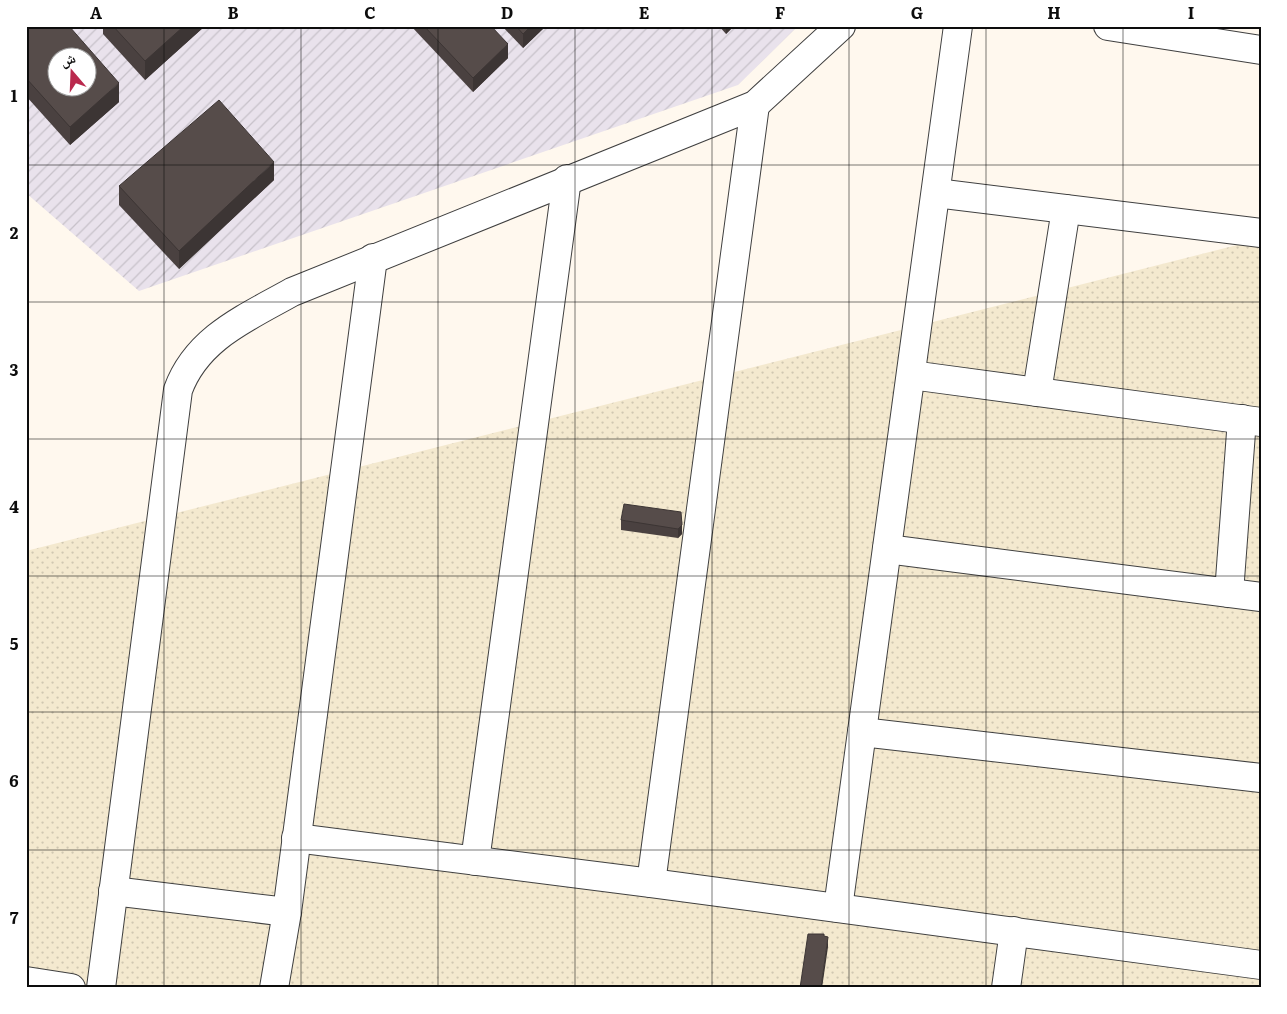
<svg xmlns="http://www.w3.org/2000/svg" width="1287" height="1014" viewBox="0 0 1287 1014" font-family="Literata,'Noto Naskh Arabic',serif">
	<style>
		.industrial { fill: url(#industrial-furrows); fill-rule: evenodd }
		.farmland { fill: url(#farmland-dots) }
		.lines { fill: none; stroke-linecap: round; stroke-linejoin: round }
		.street-casing { stroke: #404040; stroke-width: 30 }
		.street { stroke: #fff; stroke-width: 28 }
		.wall { fill: #4a4140 }
		.shaded-wall { fill: #3c3534 }
		.building { fill: #564c4a; stroke: #3c3534; fill-rule: evenodd }
		.grid { fill: none; stroke: #0d0d0d; stroke-width: 1; stroke-opacity: 0.55 }
		.neatline { fill: none; stroke: #0d0d0d; stroke-width: 2 }
		.grid-label { font-size: 16px; text-anchor: middle; font-weight: bold; fill: #0d0d0d }
	</style>
	<defs>
		<pattern id="industrial-furrows" width="10" height="10" patternUnits="userSpaceOnUse" patternTransform="scale(1.25)"><rect width="10" height="10" fill="#e9e2ec"/><path d="M-1 1l2-2M0 10L10 0M9 11l2-2" fill="none" stroke="#c7c1c9"/></pattern>
		<pattern id="farmland-dots" width="8" height="8" patternUnits="userSpaceOnUse" patternTransform="scale(1.25)"><rect width="8" height="8" fill="#f4e9cf"/><path d="M2 2h.1M6 6h.1" fill="none" stroke="#d0c7b1" stroke-width="1.8" stroke-linecap="round"/></pattern>
	</defs>
	<rect width="100%" height="100%" fill="#fff8ee"/>
	<path class="industrial" d="M26,26h772l-60,59 -599,206 -113,-98zM58,58h30v30h-30z"/>
	<path class="farmland" d="M1261,239v749h-1235v-437z"/>
	<g class="lines">
		<defs>
			<g id="street">
				<path d="M1108,26l153,24"/>
				<path d="M936,193l325,40"/>
				<path d="M911,375l350,47"/>
				<path d="M1037,392l29,-183"/>
				<path d="M887,549l374,48"/>
				<path d="M1229,593l13,-174"/>
				<path d="M862,732l399,46"/>
				<path d="M296,838l355,45 610,82"/>
				<path d="M475,861l92,-682"/>
				<path d="M651,883l104,-778"/>
				<path d="M113,891l174,21"/>
				<path d="M838,908l120,-882"/>
				<path d="M26,981l45,7"/>
				<path d="M101,988l77,-598c19,-52 68,-72 114,-98l463,-187 86,-79"/>
				<path d="M274,988l13,-76 86,-654"/>
				<path d="M1006,988l8,-57"/>
			</g>
		</defs>
		<use href="#street" class="street-casing"/>
		<use href="#street" class="street"/>
	</g>
	<g class="wall">
		<path d="M26,26l93,76 -49,43 -44,-49z"/>
		<path d="M103,26h102l-60,54 -42,-46z"/>
		<path d="M411,26h80l17,32 -35,34z"/>
		<path d="M502,26h44l-23,22z"/>
		<path d="M719,26h15l-8,8z"/>
		<path d="M274,180l-95,89 -60,-64v-19z"/>
		<path d="M621,520l61,5v9l-4,4 -57,-8z"/>
	</g>
	<g class="shaded-wall">
		<path d="M184,26h21l-60,54v-19z"/>
		<path d="M531,26h15l-23,22v-14z"/>
		<path d="M726,26h8l-8,8z"/>
		<path d="M508,44v14l-35,34v-14z"/>
		<path d="M119,83v19l-49,43v-18z"/>
		<path d="M274,162v18l-95,89v-18z"/>
		<path d="M682,525v9l-4,4v-9z"/>
		<path d="M828,937v10l-6,41h-1z"/>
	</g>
	<g class="building">
		<path d="M26,26h43l50,57 -49,44 -44,-49zM58,58h30v30h-30z"/>
		<path d="M113,26h71l-39,35z"/>
		<path d="M424,26h67l17,18 -35,34z"/>
		<path d="M516,26h15l-8,8z"/>
		<path d="M219,100l55,62 -95,89 -60,-65z"/>
		<path d="M624,504l57,8 1,13 -4,4 -57,-9z"/>
		<path d="M808,934h16v2l4,1 -7,51h-21z"/>
	</g>
	<path class="grid" d="M164,26v962M301,26v962M438,26v962M575,26v962M712,26v962M849,26v962M986,26v962M1123,26v962M26,165h1235M26,302h1235M26,439h1235M26,576h1235M26,712h1235M26,850h1235"/>
	<rect width="1287" height="1014" fill="none" stroke="#ffffff" stroke-width="55"/>
	<g transform="translate(72 72) rotate(341)"><circle r="24" fill="#ffffff" stroke="#9e9e9e"/>
	<path d="M0-4L9 19L0 12L-9 19Z" fill="#ba294d"/>
	<text y="-8" font-size="14" font-weight="bold" text-anchor="middle" fill="#0d0d0d">ش</text>
	</g>
	<rect x="28" y="28" width="1232" height="958" class="neatline"/>
	<g class="grid-label">
		<text x="96" y="19">A</text>
		<text x="233" y="19">B</text>
		<text x="370" y="19">C</text>
		<text x="507" y="19">D</text>
		<text x="644" y="19">E</text>
		<text x="780" y="19">F</text>
		<text x="917" y="19">G</text>
		<text x="1054" y="19">H</text>
		<text x="1191" y="19">I</text>
		<text x="14" y="102">1</text>
		<text x="14" y="239">2</text>
		<text x="14" y="376">3</text>
		<text x="14" y="513">4</text>
		<text x="14" y="650">5</text>
		<text x="14" y="787">6</text>
		<text x="14" y="924">7</text>
	</g>
</svg>
